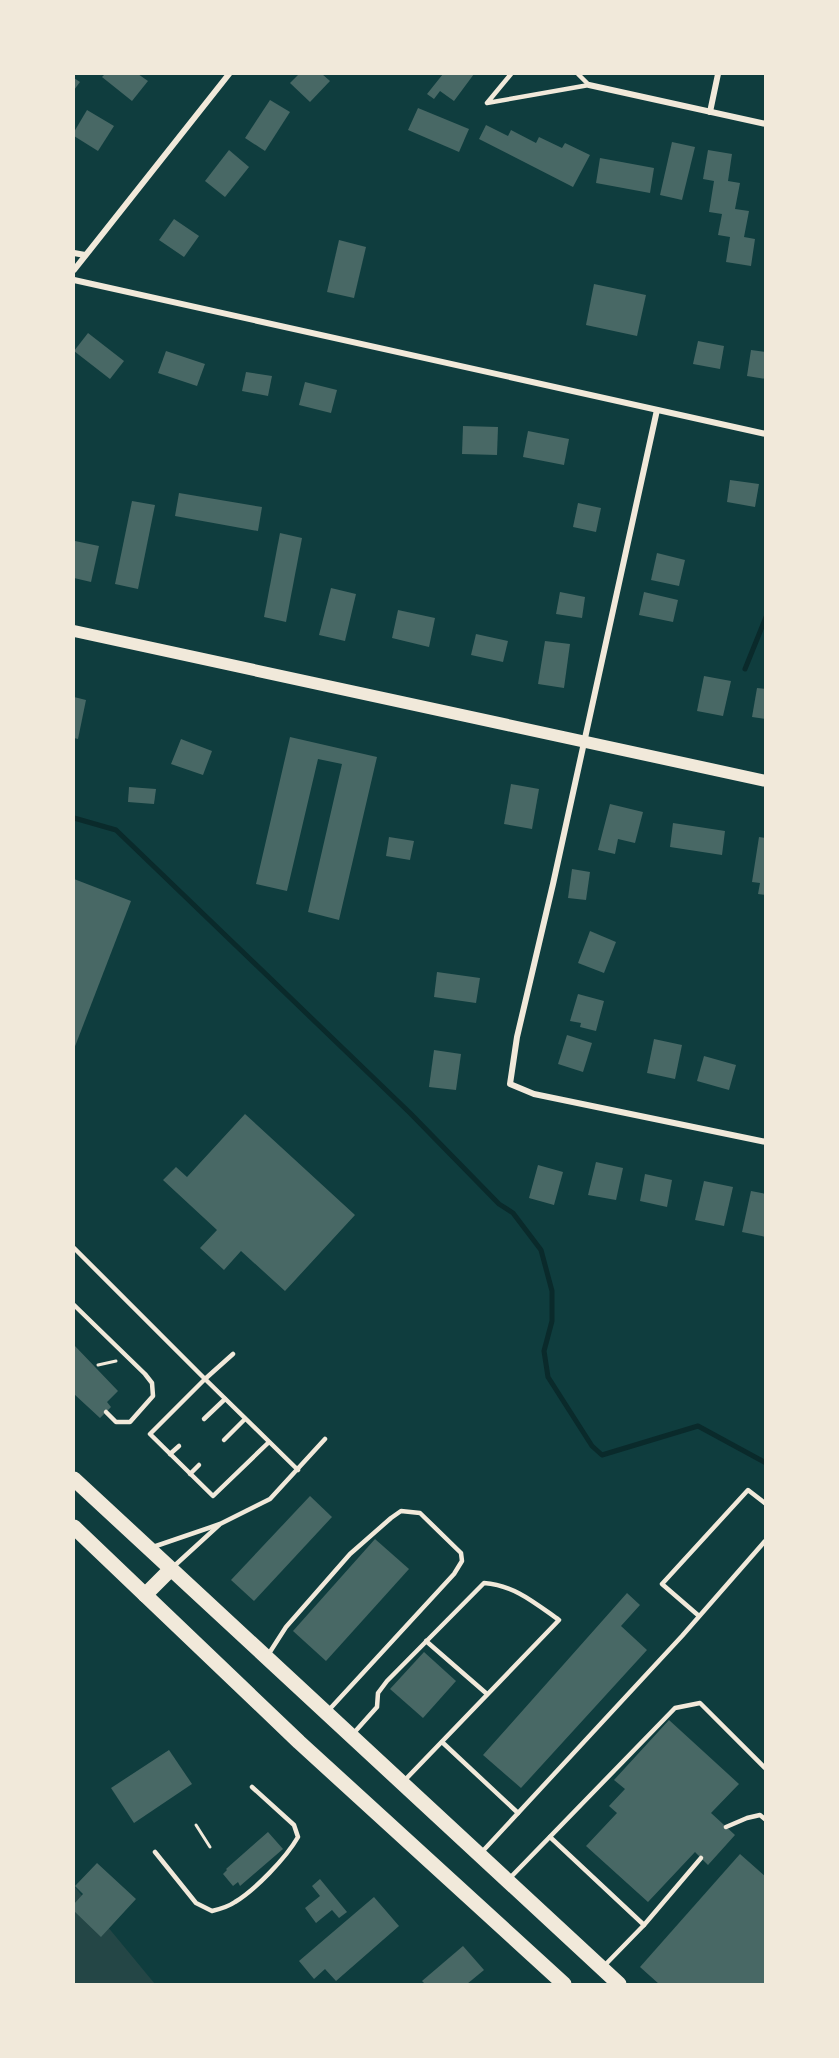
<svg xmlns="http://www.w3.org/2000/svg" width="839" height="2058" viewBox="0 0 839 2058" font-family="Bitter,serif">
	<style>
		.green { fill: #244646 }
		.lines { fill: none; stroke-linecap: round; stroke-linejoin: round }
		.stream { stroke: #0a2a2b; stroke-width: 5 }
		.building { fill: #486865 }
		.path { stroke: #f1e9da; stroke-width: 3 }
		.service { stroke: #f1e9da; stroke-width: 4.5 }
		.minor { stroke: #f1e9da; stroke-width: 6 }
		.secondary { stroke: #f1e9da; stroke-width: 12 }
		.primary { stroke: #f1e9da; stroke-width: 15 }
	</style>
	<rect width="100%" height="100%" fill="#0f3d3e"/>
	<path class="green" d="M74,1886l71,86 10,12h-81z"/>
	<g class="lines">
		<g class="stream">
			<path d="M745,669l21,-52"/>
			<path d="M74,818l42,12 294,283 89,91 14,9 28,37 11,41v30l-8,30 4,26 44,69 10,9 96,-29 68,37"/>
		</g>
	</g>
	<g class="building">
		<path d="M105,74h33l10,7 -16,20 -30,-24z"/>
		<path d="M299,74h23l8,7 -20,21 -20,-19z"/>
		<path d="M443,74h31l-20,27 -14,-10 -6,8 -7,-5z"/>
		<path d="M74,78l6,4 -6,8z"/>
		<path d="M270,100l20,12 -25,39 -20,-13z"/>
		<path d="M418,108l51,21 -10,23 -51,-22z"/>
		<path d="M87,110l27,16 -16,25 -24,-15v-4z"/>
		<path d="M486,125l22,11 3,-6 25,13 3,-6 23,11 3,-5 25,12 -17,32 -94,-48z"/>
		<path d="M672,142l23,5 -13,53 -22,-5z"/>
		<path d="M229,150l20,17 -24,30 -20,-16z"/>
		<path d="M708,150l24,4 -4,27 12,2 -5,26 14,2 -5,26 11,2 -4,27 -25,-4 4,-25 -12,-2 4,-21 -13,-2 5,-31 -11,-2z"/>
		<path d="M600,158l54,10 -4,25 -54,-10z"/>
		<path d="M174,219l25,17 -15,21 -25,-17z"/>
		<path d="M339,240l27,7 -12,51 -27,-6z"/>
		<path d="M594,284l52,11 -9,41 -51,-11z"/>
		<path d="M88,333l36,28 -14,18 -36,-28z"/>
		<path d="M698,341l26,5 -4,23 -27,-5z"/>
		<path d="M751,350l15,2v27l-19,-3z"/>
		<path d="M166,351l39,13 -8,22 -39,-13z"/>
		<path d="M246,372l26,4 -4,20 -26,-5z"/>
		<path d="M305,382l32,8 -6,23 -32,-8z"/>
		<path d="M463,426l35,1 -1,28 -35,-1z"/>
		<path d="M528,431l41,8 -5,26 -41,-8z"/>
		<path d="M730,480l29,4 -4,23 -28,-5z"/>
		<path d="M179,493l83,14 -4,24 -83,-15z"/>
		<path d="M132,501l23,4 -17,84 -23,-5z"/>
		<path d="M578,503l23,5 -5,24 -23,-5z"/>
		<path d="M280,533l22,5 -16,84 -22,-5z"/>
		<path d="M75,541l24,5 -8,36 -17,-4z"/>
		<path d="M657,553l28,7 -6,26 -28,-6z"/>
		<path d="M331,588l25,6 -11,47 -26,-6z"/>
		<path d="M560,592l25,5 -3,21 -26,-4z"/>
		<path d="M644,592l34,8 -5,22 -34,-7z"/>
		<path d="M398,610l37,8 -6,29 -37,-9z"/>
		<path d="M476,634l32,7 -5,21 -32,-7z"/>
		<path d="M545,641l25,3 -6,44 -26,-4z"/>
		<path d="M704,676l27,5 -8,35 -26,-5z"/>
		<path d="M757,688l9,1v30l-14,-2z"/>
		<path d="M74,697l12,3 -8,39 -4,-1z"/>
		<path d="M290,737l87,20 -38,163 -31,-8 34,-148 -24,-5 -31,132 -31,-7z"/>
		<path d="M181,739l31,12 -9,24 -32,-11z"/>
		<path d="M511,784l28,5 -7,40 -28,-5z"/>
		<path d="M129,787l27,2 -2,15 -26,-2z"/>
		<path d="M610,804l33,8 -8,31 -17,-4 -3,15 -17,-4z"/>
		<path d="M673,823l52,8 -3,24 -52,-8z"/>
		<path d="M389,837l25,4 -4,19 -24,-4z"/>
		<path d="M759,837l7,1v57l-8,-1 2,-11 -8,-1z"/>
		<path d="M572,869l18,3 -4,28 -18,-2z"/>
		<path d="M74,879l57,22 -57,148z"/>
		<path d="M590,931l26,11 -12,31 -26,-10z"/>
		<path d="M437,972l43,6 -4,25 -42,-6z"/>
		<path d="M578,994l26,7 -8,30 -16,-4 1,-4 -11,-2z"/>
		<path d="M567,1035l25,8 -9,29 -25,-8z"/>
		<path d="M654,1039l28,6 -7,34 -28,-6z"/>
		<path d="M434,1050l27,4 -5,36 -27,-3z"/>
		<path d="M704,1056l32,9 -7,25 -32,-9z"/>
		<path d="M245,1114l110,101 -70,76 -44,-40 -17,19 -24,-22 17,-18 -54,-50 13,-13 11,10z"/>
		<path d="M596,1162l27,6 -7,32 -28,-5z"/>
		<path d="M538,1165l25,7 -9,33 -25,-7z"/>
		<path d="M645,1174l27,6 -5,27 -27,-6z"/>
		<path d="M704,1181l29,6 -9,39 -29,-6z"/>
		<path d="M751,1191l15,3v43l-24,-5z"/>
		<path d="M74,1345l44,46 -11,11 4,5 -11,11 -26,-24z"/>
		<path d="M310,1496l22,21 -78,84 -23,-21z"/>
		<path d="M375,1539l34,30 -83,92 -33,-30z"/>
		<path d="M627,1593l13,12 -19,21 26,24 -126,138 -38,-33z"/>
		<path d="M424,1652l32,29 -33,37 -33,-29z"/>
		<path d="M669,1720l70,64 -28,29 24,22 -27,30 -13,-13 -47,50 -62,-56 31,-33 -8,-7 16,-17 -11,-9z"/>
		<path d="M169,1750l23,34 -58,39 -23,-35z"/>
		<path d="M268,1832l15,17 -43,37 -2,-4 -5,4 -10,-12 4,-4 -1,-1z"/>
		<path d="M740,1854l26,23v107h-107l-19,-17z"/>
		<path d="M97,1863l39,36 -35,38 -27,-26v-7l9,-10 -8,-8z"/>
		<path d="M320,1879l27,33 -8,6 -7,-8 -16,13 -11,-15 15,-12 -8,-10z"/>
		<path d="M374,1897l25,29 -63,55 -11,-12 -11,10 -15,-18z"/>
		<path d="M463,1946l21,24 -17,14h-42l-3,-3z"/>
	</g>
	<g class="lines">
		<g class="path">
			<path d="M98,1365l18,-4"/>
			<path d="M196,1825l14,22"/>
		</g>
		<g class="service">
			<path d="M511,74l-24,29 102,-18"/>
			<path d="M578,74l11,11"/>
			<path d="M74,1248l131,131 -55,55 63,62 55,-53"/>
			<path d="M74,1305l71,69 7,9 1,13 -23,26h-14l-10,-10"/>
			<path d="M233,1354l-28,25 93,91"/>
			<path d="M204,1419l21,-20"/>
			<path d="M224,1440l21,-21"/>
			<path d="M170,1454l9,-8"/>
			<path d="M190,1474l9,-9"/>
			<path d="M153,1547l67,-23 50,-25 55,-60"/>
			<path d="M172,1568l47,-43"/>
			<path d="M699,1616l-37,-32 86,-94 18,14"/>
			<path d="M426,1641l61,53"/>
			<path d="M268,1655l18,-28 64,-73 41,-36 10,-7 19,2 41,40 1,8 -8,13 -127,138"/>
			<path d="M352,1735l25,-28 1,-14 9,-12 97,-98c30,2 51,20 75,37l-156,162"/>
			<path d="M442,1742l76,71"/>
			<path d="M726,1827l21,-9 13,-3 6,5"/>
			<path d="M550,1837l94,88"/>
			<path d="M155,1852l41,51 16,8c8,-2 16,-4 23,-9 20,-12 51,-44 63,-65l-4,-12 -42,-38"/>
			<path d="M481,1853l201,-217 84,-96"/>
			<path d="M509,1879l166,-171 25,-5 66,66"/>
			<path d="M605,1965l39,-40 57,-67"/>
		</g>
		<g class="minor">
			<path d="M589,85l177,39"/>
			<path d="M710,112l8,-38"/>
			<path d="M74,253l11,2"/>
			<path d="M74,270l155,-196"/>
			<path d="M74,280l692,154"/>
			<path d="M657,410l-104,474 -36,153 -7,47 24,10 232,48"/>
		</g>
		<path class="secondary" d="M74,631l692,150"/>
		<g class="primary">
			<path d="M74,1479l545,505"/>
			<path d="M74,1527l225,215 265,242"/>
			<path d="M145,1595l25,-25"/>
		</g>
	</g>
	<rect width="839" height="2058" fill="none" stroke="#f1e9da" stroke-width="150"/>
</svg>
